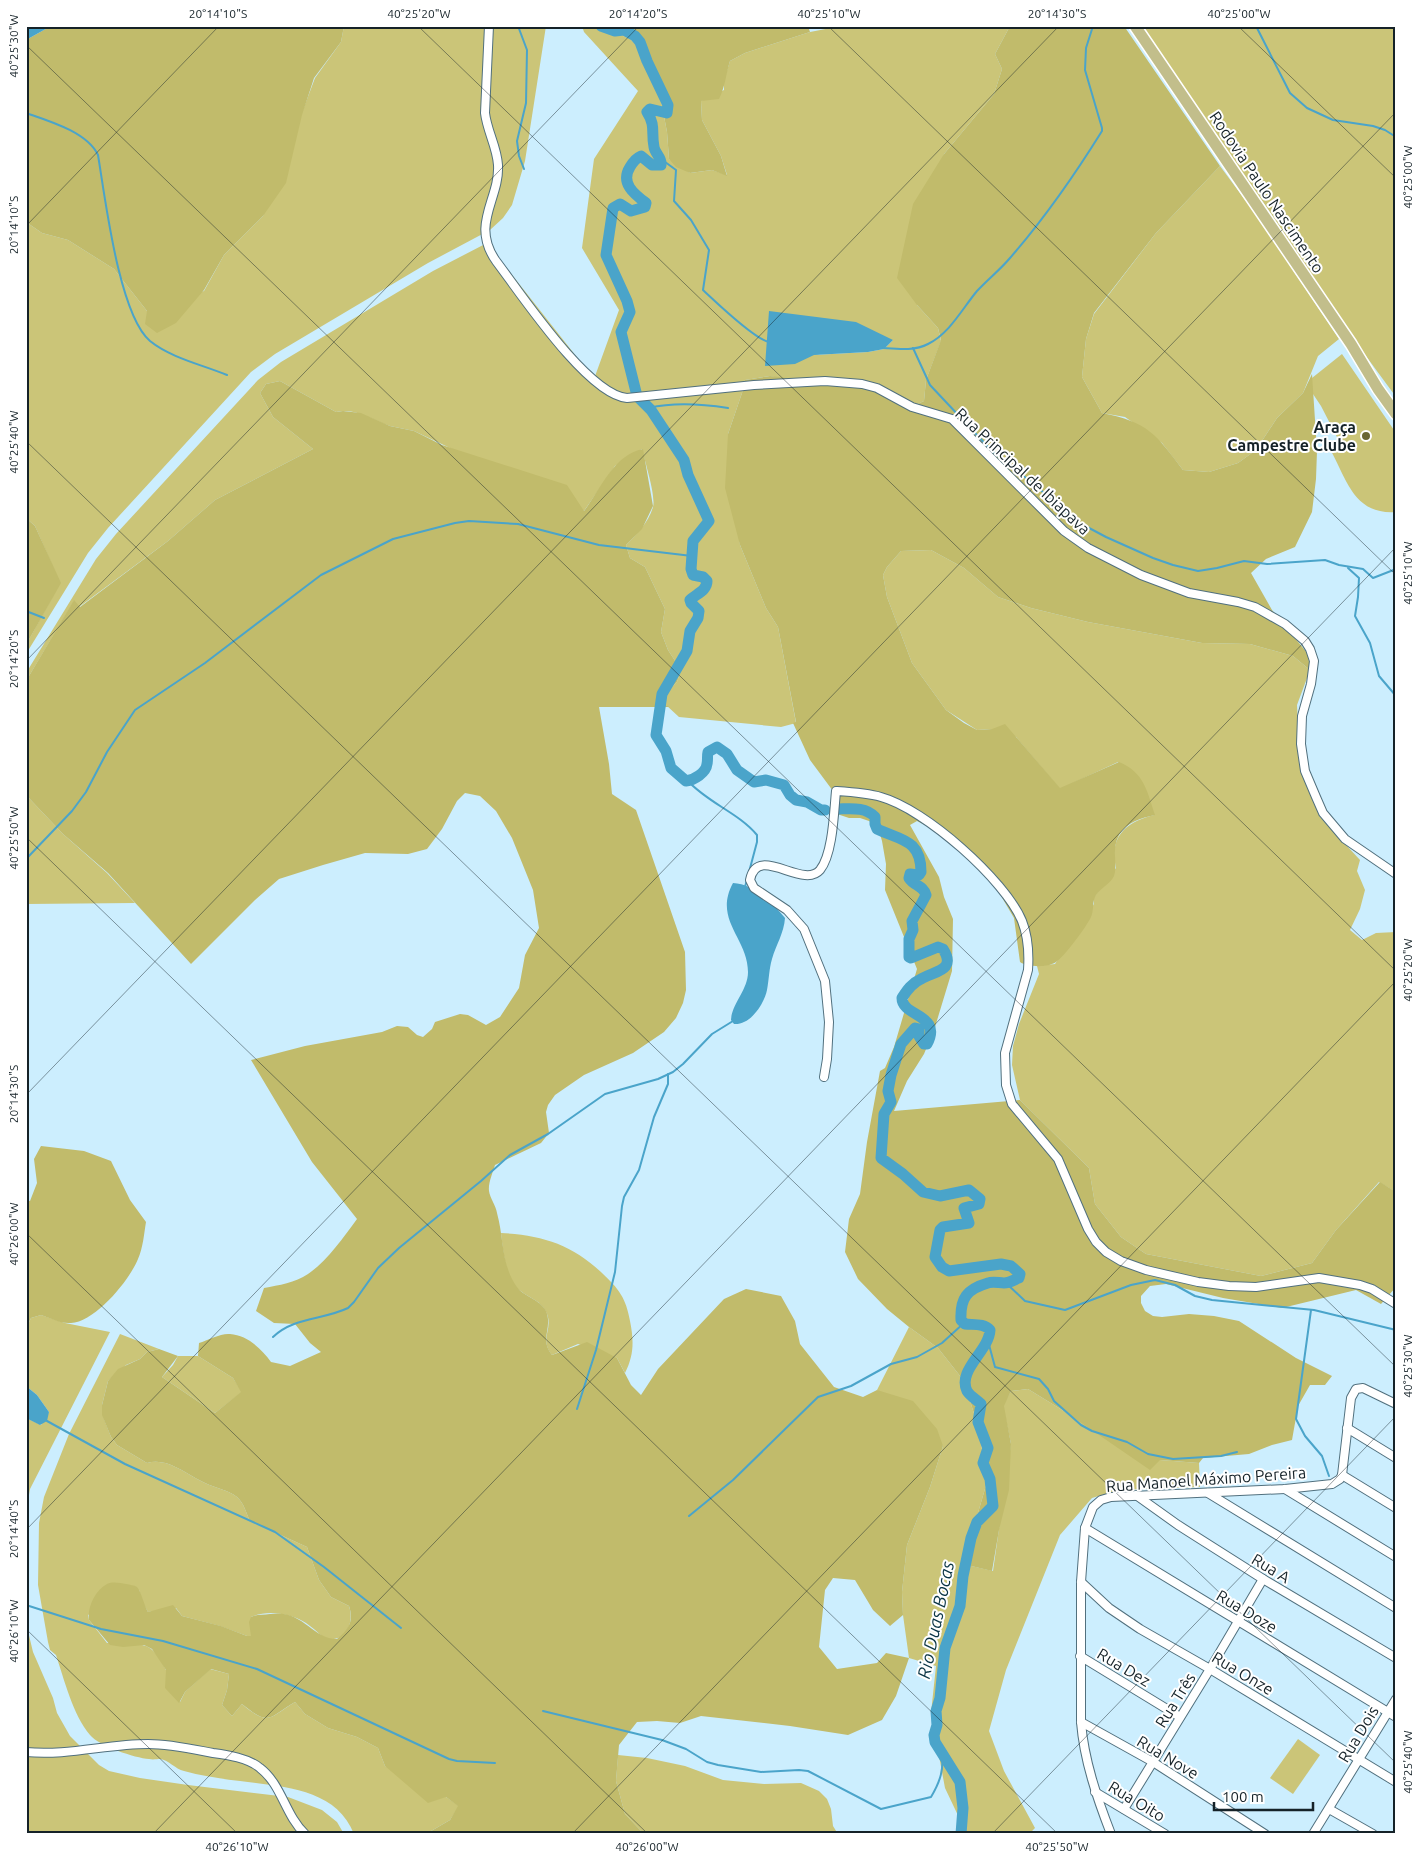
<svg xmlns="http://www.w3.org/2000/svg" width="1422" height="1860" viewBox="0 0 1422 1860" font-family="Ubuntu,sans-serif">
	<style>
		.green { fill: #cbc578; fill-rule: evenodd }
		.forest { fill: #c1bb6b }
		.water { fill: #4aa4ca }
		.lines { fill: none; stroke-linecap: round; stroke-linejoin: round }
		.stream { stroke: #4aa4ca; stroke-width: 2 }
		.river { stroke: #4aa4ca; stroke-width: 11 }
		.street-casing { stroke: #51707e; stroke-width: 10 }
		.primary-casing { stroke: #fff; stroke-width: 14 }
		.street { stroke: #fff; stroke-width: 8 }
		.primary { stroke: #c2be8b; stroke-width: 11 }
		.ticks { fill: none; stroke: #152228; stroke-width: 1; stroke-opacity: 0.45 }
		.poi-dot { fill: #6a6633; stroke: #fff; stroke-width: 2 }
		.labels { text-anchor: middle; stroke-width: 4; stroke-linejoin: round; paint-order: stroke }
		.street-label { font-size: 16px; fill: #152228; stroke: #fff }
		.poi-label { font-size: 16px; font-weight: bold; fill: #152228; stroke: #fff; text-anchor: end }
		.water-label { font-size: 18px; font-style: italic; fill: #0b3545; stroke: #fff }
		.neatline { fill: none; stroke: #152228; stroke-width: 2 }
		.ticks-label { font-size: 12px; text-anchor: middle; fill: #152228 }
	</style>
	<rect width="100%" height="100%" fill="#cceefe"/>
	<g class="green">
		<path d="M344,26h202l-21,135 -13,44 -9,13 -13,12 -62,33 -153,91 -24,18 -143,156 -20,25 -62,101v-9l34,-62 -25,-57 -9,-8v-296l16,11 26,7 46,29 33,42 57,-20 20,-36 39,-39 52,-138 26,-36z"/>
		<path d="M582,26h18l30,13 12,12 4,14 13,25 8,42 2,27 21,14 22,-3 15,5 -6,-19 -19,-36 -1,-19 23,-11v-10l6,-19 15,-8 65,-21 31,-6h169l-15,28 7,15 -8,25 -50,60 -27,151 21,23 3,13 -15,39 -2,21 -15,7 -139,-32 -25,4 -3,13 -14,41 12,111 26,63 12,19 18,96 -15,4 -102,-10 -13,-12 -2,-10 13,-13 4,-12 -13,-20 -7,-18 4,-23 -20,-42 -15,-9 -4,-13c10,-10 23,-23 27,-38 3,-11 -8,-45 -11,-58l-27,17 -31,45 -170,-80c-8,-2 -16,-3 -24,-5 -18,-6 -34,-19 -54,-14l-56,-31 -14,3 -6,9 13,24 40,32 -98,51 -47,41 -89,66 -5,-6 -48,80v-8l70,-114 20,-25 142,-154 23,-18 152,-91 54,-28 107,136 25,-69 -37,-62 12,-89 44,-68 -54,-59zM893,340l-9,9 -16,3 -54,3z"/>
		<path d="M1140,26h256v371l-33,-45 -98,-147 -57,-79z"/>
		<path d="M1220,166l34,46 85,127 -21,17 -15,37 -26,25 -21,32 -18,13 -29,9 -26,-2 -21,-27 -37,-26 -23,-4 -20,-36 4,-38 8,-25 62,-81z"/>
		<path d="M1342,354l54,79v79c-42,3 -49,-32 -66,-63l8,-10 -17,-33 -14,-21 5,-7z"/>
		<path d="M931,550l33,18 34,29 33,11 57,14 114,21 48,1 43,12 17,14 -13,35 3,59 20,53 40,43 -3,11 8,19 -5,19 -10,21 12,10 14,-7 20,-1v260l-17,-10 -43,48 -24,33 -51,13 -115,-22 -25,-17 -26,-33 -6,-36 -69,-68 -8,-35 1,-19 6,-22 20,-50 -2,-8 18,-2 39,-60v-7l22,-29c-7,-32 10,-46 38,-53l-36,-53 -58,27 -44,-52 -24,-8 -15,1 -31,-20 -34,-47 -25,-66 -4,-22 4,-8 14,-16z"/>
		<path d="M26,795l37,39 44,39 28,30 -109,1z"/>
		<path d="M501,1233c40,2 71,11 101,40 17,16 24,25 28,48 4,20 4,34 -5,52l-8,-15 -39,-14 -26,11c-13,-16 1,-25 -5,-41 -5,-14 -19,-16 -29,-25 -13,-13 -15,-39 -17,-56z"/>
		<path d="M41,1315l24,8 45,9 -80,157 -4,24v-95l15,7 8,-13 -12,-17 -11,-9v-58l5,-10z"/>
		<path d="M909,1327l29,21 26,33 15,49 8,52 -24,82 30,7 18,-127 -8,-38 8,-15 17,-2 39,24 93,47 39,3 1,24 -81,3 -27,8 -32,37 -54,135 -17,61 15,40 31,57 -6,6h-66v-8l-18,-38 -14,-75 5,-47 -27,-8 -6,-43 -1,-23 5,-47 23,-58 13,-41 -66,-56z"/>
		<path d="M120,1334l39,15 -12,3 -7,7 -14,6 -18,16 -6,24 2,14 7,18 6,8 30,18c21,-6 40,12 58,20 10,5 23,7 32,14 7,6 9,16 13,24l57,26 12,33 12,17 18,9c5,14 -1,35 -20,33 -7,-1 -13,-9 -19,-13 -15,-12 -41,-17 -59,-9v19h-4l-27,-10 -38,-10 -6,-8 -28,4 -5,-9 -4,-13 -51,25 1,5 18,23c12,0 28,-1 39,3 16,6 27,41 34,56l5,-10 25,-23 19,5 -2,16 -5,15 10,11 10,-12c27,23 27,14 53,-2l10,12 23,14 29,9 21,11 7,18 61,31 13,9 -9,14 -24,14h-72c-18,-46 -72,-47 -114,-53 -18,-2 -38,-5 -56,-10 -9,-2 -15,-11 -24,-12 -3,0 -7,1 -11,0 -14,-1 -50,-13 -59,-24 -17,-20 -26,-56 -34,-80l-6,-5 -2,-8 -10,-57 1,-62 5,-26 25,-63z"/>
		<path d="M178,1356h20l35,22 9,14 -27,21 -53,-36 11,-12z"/>
		<path d="M26,1586l1,41 6,25 20,46 4,15 13,23 29,29 10,6 31,7 48,7 100,12 34,13 15,12 7,12h-318z"/>
		<path d="M1298,1739l22,16 -27,39 -23,-16z"/>
		<path d="M618,1755l29,3 38,8 38,14 41,4 37,-1 18,8 8,8 4,10 2,17 5,8h-194l-19,-20 -9,-33z"/>
	</g>
	<g class="forest">
		<path d="M51,26h293l-3,16 -27,36 -12,37 -16,68 -23,33 -39,39 -20,35 -28,33 -19,10 -12,-9 2,-13 -33,-42 -46,-29 -26,-7 -16,-11v-182z"/>
		<path d="M600,26c9,0 21,3 28,2v-2h180l2,6 -65,21 -15,8c-4,13 -5,26 -11,38l-18,2 1,19 19,36 6,20 -15,-6 -22,3 -14,-6 -7,-8 -2,-27 -8,-42 -13,-25 -4,-14 -12,-12z"/>
		<path d="M1010,26h114l96,140 -64,67 -62,80 -8,26 -4,38 20,36c46,9 54,21 81,57l26,2 29,-9 18,-13 21,-32 26,-25 9,-19 5,77 -1,28 -4,33 -17,35 -29,12 -15,14 21,37 36,44 2,16 -17,-14 -43,-12 -48,-1 -114,-21 -57,-14 -33,-11 -34,-29 -33,-18 -30,1 -14,16 -4,8 4,22 25,66 34,47 18,13 13,7 15,-1 13,-5 55,64 59,-26c25,10 28,29 36,53 -14,3 -28,7 -36,20 -8,15 -1,28 -5,41 -3,7 -13,12 -18,19 -4,6 -2,16 -5,22 -4,9 -27,40 -35,45 -8,6 -29,5 -36,0l-6,-44 -24,-41 -57,-48 -16,-8 -7,4 29,52 5,20 9,22 -1,52 -17,56 -11,27 -17,27 -13,30 126,-11 69,68 6,36 26,33 25,17 115,22 51,-13 24,-33 44,-48 16,10v95l-15,17 -25,-14 -74,18 -59,-10 -57,-14 -16,2 -9,10v7l4,8 8,5 9,1 27,-3 25,2 25,5 57,37 36,18 -7,9h-15l-12,21 -6,34 -20,5 -23,9 -46,4 -4,5 -39,-3 -10,10 -83,-57 -39,-24 -17,2 -7,15 7,38 -2,46 -10,40 -7,41 -29,-7 24,-82 -8,-52 -15,-49 -26,-33 -29,-21 -22,-18 -29,-30 -13,-27 4,-33 11,-25 7,-52 13,-71 5,-3 9,-21 23,-78 -32,-79 1,-26 -4,-23 -4,-14 -9,-6 -9,-3h-11l-12,-4 -4,-23 -23,-31 -17,-37 3,-1 -18,-95 -12,-19 -26,-63 -15,-57 3,-54 14,-41 3,-13 25,-4 96,11 43,21 15,-7 2,-21 15,-40 -3,-12 -21,-23 -20,-27 16,-74 31,-50 50,-60 8,-25 -7,-15z"/>
		<path d="M280,381l56,31 7,-1 18,2 29,13 24,5 28,14 125,40 17,26c16,-21 30,-57 59,-62l10,57 -11,23 -16,16 4,13 15,9 20,42 -4,23 7,18 13,20 -4,12 -13,13 2,10 3,2h-70l10,57 3,30 24,16 49,142 1,38 -3,13 -7,15 -12,14 -31,21 -49,22 -29,20 -7,10 -2,7 3,21 -8,10 -46,22c-2,7 -7,18 -6,26 1,7 7,15 8,22 7,25 4,52 20,74 7,10 23,12 29,24 7,17 -7,28 6,44l35,-13 30,16 14,27 10,10 17,-26 66,-70 22,-10 35,7 14,25 5,23 34,43 29,10 14,-7 36,11 24,28 6,17 -13,41 -23,58 -5,47 1,23 -13,11 -17,-16 -18,-30 -22,-2 -8,12 -6,57 18,22 40,-6 9,-10 23,5 -13,38 -14,24 -34,15 -58,-9 -89,-10 -21,7 -23,-2 -20,1 -18,23 -3,36 9,33 19,20h-218l24,-14 8,-14 -12,-9 -18,6 -43,-37 -7,-18 -21,-11 -29,-9 -23,-14 -10,-12c-27,16 -25,25 -53,2l-10,12 -10,-11 5,-15 2,-16 -18,-5 -26,23 -6,11 -14,-15 1,-18 -14,-21 -8,-4 -21,2 -13,-2 -21,-25c-2,-12 6,-30 18,-36 6,-3 13,-1 19,0 4,1 8,1 11,3 4,4 7,18 11,25l25,-7 9,11 39,10 26,10h4l-2,-14 2,-5c6,-3 12,-2 19,-3 33,-5 42,25 67,25 12,-10 17,-18 12,-33l-18,-9 -12,-17 -12,-33 -57,-26c-4,-8 -6,-18 -13,-24 -9,-7 -22,-9 -32,-14 -18,-8 -37,-26 -58,-20l-30,-18 -6,-8 -9,-22v-10l6,-24 10,-12 22,-10 7,-7 12,-3 19,7 -16,21 53,36 26,-21 -8,-14 -35,-22 1,-13c9,-3 22,-10 31,-9 17,1 32,15 41,28l19,4 31,-14 -11,-9 -15,-19 -21,-1 -18,-12 8,-23c15,-3 31,-5 44,-14 19,-13 35,-36 49,-55l-45,-57 -61,-102 54,-14 77,-14 15,-6 11,1 9,8 6,2 9,-8 3,-7 25,-8 8,1 18,10 14,-8 19,-29 6,-33 14,-27 -6,-38 -21,-52 -16,-27 -16,-15 -15,-3 -8,8 -15,28 -15,20 -19,5 -43,-1 -42,12 -44,14 -24,21 -64,64 -83,-91 -45,-39 -37,-39v-114l48,-81 6,7 88,-66 47,-41 98,-51 -40,-32 -13,-24 6,-9z"/>
		<path d="M26,518l9,8 26,57 -35,62z"/>
		<path d="M41,1146l43,5 27,10 19,39 16,22c-2,12 -3,26 -8,37 -9,22 -43,63 -67,64 -11,1 -20,-5 -30,-8l-10,3 -5,10v-128l4,1 7,-18 -3,-24z"/>
	</g>
	<g class="water">
		<path d="M26,26h25l-25,14z"/>
		<path d="M769,311l87,11 37,18 -9,9 -16,3 -54,3 -19,9 -30,2z"/>
		<path d="M733,883c21,1 39,19 52,35 -1,15 -9,27 -13,41 -3,10 -3,21 -5,31 -3,14 -16,35 -33,34l-3,-4c1,-17 17,-30 17,-48 0,-34 -35,-52 -15,-89z"/>
		<path d="M26,1386l11,9 12,17 -2,9 -7,4 -14,-7z"/>
	</g>
	<g class="lines">
		<g class="stream">
			<path d="M518,26l9,24 -1,53 -9,38 2,15 5,13"/>
			<path d="M1256,26l34,67 17,15 26,12 40,6 12,4 11,7"/>
			<path d="M26,113c23,8 61,19 72,42 7,42 21,160 52,186 21,17 53,24 77,34"/>
			<path d="M661,159l15,11 -2,31 17,19 18,30 -6,40c13,12 51,49 66,52"/>
			<path d="M883,348c15,1 32,3 45,-4 22,-11 34,-35 49,-53 11,-12 23,-21 33,-33 34,-39 64,-82 92,-127v-3l-17,-58 1,-22 7,-22"/>
			<path d="M913,348l17,37 62,66 44,35 40,35 30,16 47,21 20,7 25,6 19,-3 27,-7 23,3 58,-4 14,5 24,4 10,9 23,-9"/>
			<path d="M649,408c25,-6 53,-4 79,0"/>
			<path d="M1348,568l11,10 -1,19 -3,19 15,27 9,33 17,20"/>
			<path d="M26,611l18,7"/>
			<path d="M688,781c20,22 51,32 69,54v7l-12,45"/>
			<path d="M28,857l44,-46 14,-19 21,-40 28,-42 70,-47 116,-88 72,-36 62,-16 14,-2 49,3 81,21 93,11"/>
			<path d="M1006,1283l19,18 40,9 66,-25 24,-5 20,5 20,11 17,4 102,10 82,20"/>
			<path d="M1311,1310l-15,109 9,17 17,20 7,20"/>
			<path d="M273,1337c21,-20 50,-17 75,-29l6,-6 24,-34 21,-20 82,-67 29,-26 38,-21 57,-40 53,-15 15,-7 10,-8 29,-30 21,-13"/>
			<path d="M988,1341l7,26 44,12 9,10 6,12 27,24 11,6 35,11 21,12 25,5 48,-3 16,-4"/>
			<path d="M577,1409l19,-59 19,-78 7,-66 2,-9 15,-27 15,-53 14,-33v-10"/>
			<path d="M47,1421l78,43 150,68 49,35 77,61"/>
			<path d="M689,1516l44,-36 85,-83 33,-11 40,-22 26,-7 25,-14 22,-20"/>
			<path d="M26,1605l75,24 62,12 94,28 192,90 8,2 38,2"/>
			<path d="M543,1711l119,29 24,9 21,13 11,3 43,7 38,-2 9,1 73,38 50,-12c9,-15 14,-29 10,-47"/>
		</g>
		<g class="river">
			<path d="M601,26l14,5 9,-1 11,6 5,6 7,19 21,44 -1,8 -17,-4 -3,3c9,14 4,20 7,35 1,7 8,10 7,18h-9l-11,-9c-5,2 -8,6 -11,11 -10,16 4,27 16,36l-1,4 -14,4 -11,-7 -7,4 -7,47 21,46 3,11 -9,20 16,64 14,14 33,50 4,15 21,46 -16,20 -2,28 2,6 10,2 4,4c0,10 -11,13 -17,19l1,3 8,8 -1,7 -8,13 -3,20 -25,43 -6,41 10,16 5,17 15,13c8,-1 20,-8 21,-17 1,-4 0,-8 1,-12l9,-5 10,7 10,16 17,12 12,-2 18,5 6,10 6,5 11,2 14,8h4"/>
			<path d="M836,809c13,0 29,-3 39,8v7l2,5c23,11 44,10 44,43l-2,3 -9,-1 -1,4c5,8 14,7 17,17l-14,26 1,9 -4,9v18l2,1 27,-11 5,2c14,22 -9,22 -22,30 -9,4 -14,11 -19,19 0,19 41,16 25,46h-3l-5,-8v-7l-4,-1 -14,16 -10,31 -3,16 3,11 -7,12 -3,44 22,16 20,18 17,4 29,-6 11,9 -1,5 -15,4 5,15 -26,4 -3,3 -5,27 7,10 7,4 52,-7 10,2 9,8 -1,4c-5,2 -10,5 -15,5 -5,0 -11,-2 -16,0 -21,6 -28,15 -27,37l4,4c9,1 19,-1 25,6 -1,21 -33,40 -23,61 3,5 10,9 14,13l-3,18 10,26 -5,15 7,16 3,27 -16,16 -6,16 -8,38 -3,30 -15,42 -5,50 -4,13 1,14 -3,10 1,7 25,40 3,26 -2,26"/>
		</g>
		<defs>
			<g id="street">
				<path d="M489,26l-4,87c2,18 12,34 13,52 2,34 -28,59 -2,96 25,33 92,134 131,137l127,-13 71,-4 37,3 15,4 35,19 40,12 112,112 24,17 53,27 48,18 49,9 17,5 30,17 20,17 5,8 4,12 -3,23 -9,32 -1,28 4,27 11,26 7,16 22,26 51,35"/>
				<path d="M824,1077l3,-18 2,-37 -4,-41 -21,-52 -17,-19 -33,-22 -4,-8c7,-37 53,10 70,-10 13,-16 14,-59 16,-79 15,1 31,2 45,6 44,12 124,83 141,124 6,15 7,34 6,49l-23,83 1,32 6,19 46,55 30,70 8,13 10,10 15,9 25,9 52,12 31,4 27,1 63,-9 41,7 12,4 24,15"/>
				<path d="M1347,1428l49,30"/>
				<path d="M1342,1475l54,33"/>
				<path d="M1285,1489l111,68"/>
				<path d="M1208,1493l188,115"/>
				<path d="M1136,1495l42,30 85,54 133,79"/>
				<path d="M1085,1528l311,189"/>
				<path d="M1081,1582l28,26 31,21 70,40 186,113"/>
				<path d="M1080,1656l100,61"/>
				<path d="M1081,1722l72,40 112,72"/>
				<path d="M26,1752c42,4 81,-8 122,-8 22,0 44,5 65,9 15,2 35,5 47,15 22,17 25,47 45,66"/>
				<path d="M1095,1792l70,42"/>
				<path d="M1124,1809l86,-140 53,-90"/>
				<path d="M1329,1809l44,25"/>
				<path d="M1111,1834c-14,-36 -27,-74 -30,-112v-140l4,-54 8,-21 8,-7 10,-3 174,-8 47,-5 8,-5 2,-4 9,-77 5,-9 7,-1 33,16"/>
				<path d="M1313,1834l83,-135"/>
			</g>
			<path id="primary" d="M1135,26l216,318 27,45 18,25"/>
		</defs>
		<use href="#street" class="street-casing"/>
		<use href="#primary" class="primary-casing"/>
		<use href="#street" class="street"/>
		<use href="#primary" class="primary"/>
	</g>
	<path class="ticks" d="M418,26l978,945M828,26l568,549M1238,26l158,152M26,45l1370,1322M26,226l193,-200M26,441l1370,1322M26,661l613,-635M26,837l1032,997M26,1095l1033,-1069M26,1233l622,601M26,1530l1370,-1418M26,1629l212,205M153,1834l1243,-1287M572,1834l824,-853M992,1834l404,-418"/>
	<circle class="poi-dot" cx="1366" cy="436" r="5"/>
	<g class="labels">
		<g class="street-label">
			<text transform="translate(1267 192) rotate(56)" y="6">Rodovia Paulo Nascimento</text>
			<text transform="translate(1023 471) rotate(43)" y="6">Rua Principal de Ibiapava</text>
			<text transform="translate(1206 1479) rotate(-4)" y="6">Rua Manoel Máximo Pereira</text>
			<text transform="translate(1271 1568) rotate(31)" y="6">Rua A</text>
			<text transform="translate(1247 1611) rotate(31)" y="6">Rua Doze</text>
			<text transform="translate(1124 1667) rotate(31)" y="6">Rua Dez</text>
			<text transform="translate(1243 1673) rotate(31)" y="6">Rua Onze</text>
			<text transform="translate(1175 1700) rotate(-58)" y="6">Rua Três</text>
			<text transform="translate(1358 1734) rotate(-59)" y="6">Rua Dois</text>
			<text transform="translate(1168 1757) rotate(31)" y="6">Rua Nove</text>
			<text transform="translate(1137 1801) rotate(31)" y="6">Rua Oito</text>
		</g>
		<g class="poi-label">
			<text x="1356" y="433">Araça<tspan x="1356" dy="18">Campestre Clube</tspan></text>
		</g>
		<g class="water-label">
			<text transform="translate(936 1620) rotate(-78)" y="6">Rio Duas Bocas</text>
		</g>
	</g>
	<rect width="1422" height="1860" fill="none" stroke="#ffffff" stroke-width="55"/>
	<path d="M1214 1802v8h99v-8" fill="none" stroke="#152228" stroke-width="2.5"/>
	<text x="1222" y="1802" font-size="15" fill="#152228" stroke="#ffffff" stroke-width="4" paint-order="stroke">100 m</text>
	<rect x="28" y="28" width="1366" height="1804" class="neatline"/>
	<g class="ticks-label">
		<text x="218" y="18">20°14'10"S</text>
		<text x="419" y="18">40°25'20"W</text>
		<text x="638" y="18">20°14'20"S</text>
		<text x="829" y="18">40°25'10"W</text>
		<text x="1057" y="18">20°14'30"S</text>
		<text x="1239" y="18">40°25'00"W</text>
		<text transform="translate(14 46) rotate(-90)" y="4">40°25'30"W</text>
		<text transform="translate(1408 177) rotate(-90)" y="4">40°25'00"W</text>
		<text transform="translate(14 225) rotate(-90)" y="4">20°14'10"S</text>
		<text transform="translate(14 442) rotate(-90)" y="4">40°25'40"W</text>
		<text transform="translate(1408 573) rotate(-90)" y="4">40°25'10"W</text>
		<text transform="translate(14 659) rotate(-90)" y="4">20°14'20"S</text>
		<text transform="translate(14 838) rotate(-90)" y="4">40°25'50"W</text>
		<text transform="translate(1408 970) rotate(-90)" y="4">40°25'20"W</text>
		<text transform="translate(14 1094) rotate(-90)" y="4">20°14'30"S</text>
		<text transform="translate(14 1234) rotate(-90)" y="4">40°26'00"W</text>
		<text transform="translate(1408 1366) rotate(-90)" y="4">40°25'30"W</text>
		<text transform="translate(14 1529) rotate(-90)" y="4">20°14'40"S</text>
		<text transform="translate(14 1631) rotate(-90)" y="4">40°26'10"W</text>
		<text transform="translate(1408 1762) rotate(-90)" y="4">40°25'40"W</text>
		<text x="237" y="1851">40°26'10"W</text>
		<text x="647" y="1851">40°26'00"W</text>
		<text x="1057" y="1851">40°25'50"W</text>
	</g>
</svg>
